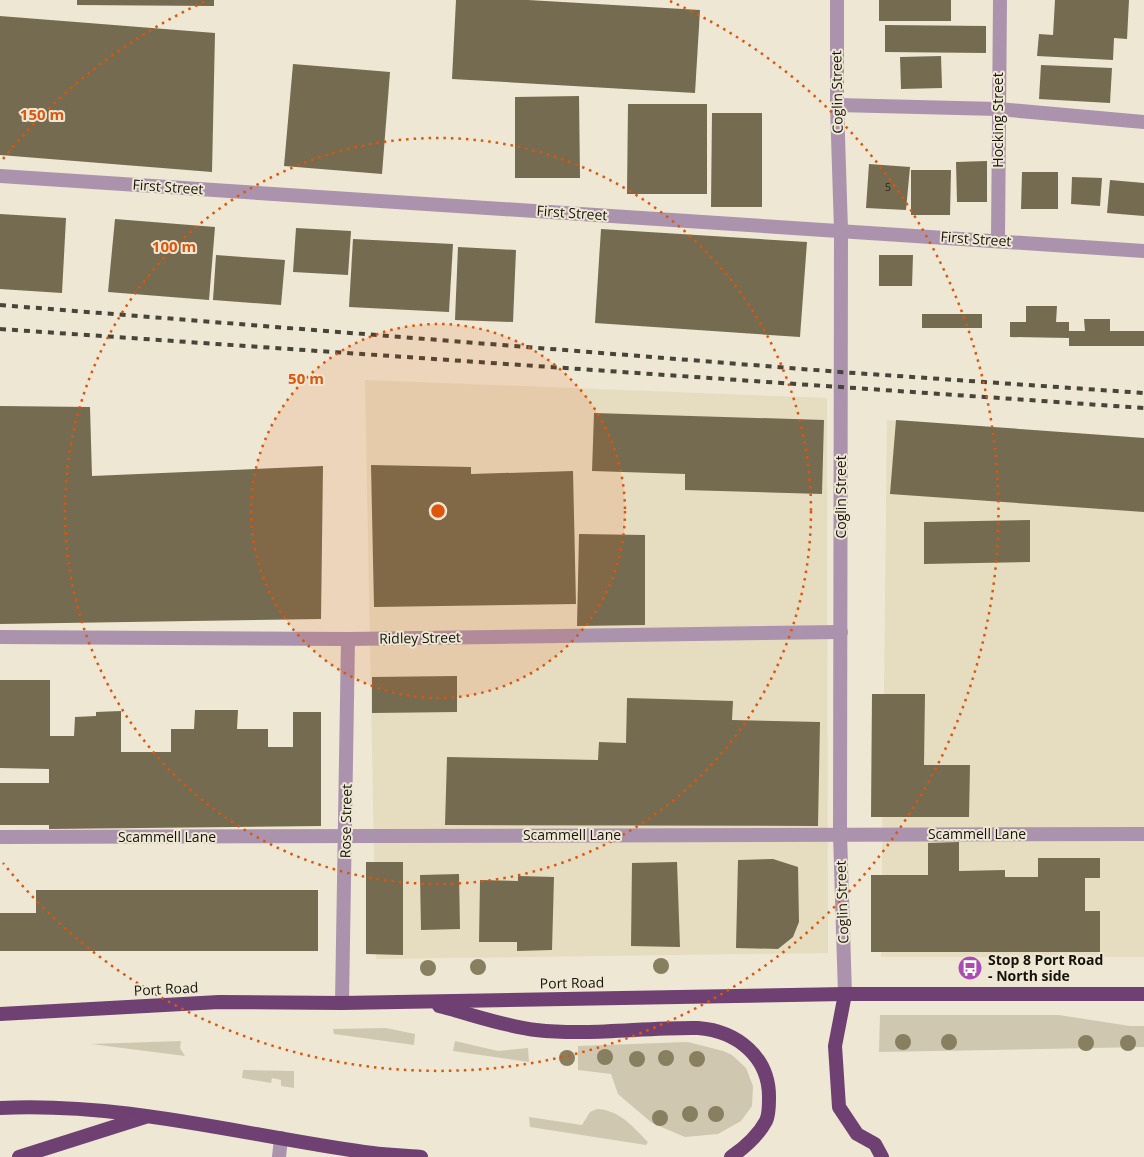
<svg xmlns="http://www.w3.org/2000/svg" width="1144" height="1157" viewBox="0 0 1144 1157" font-family="'Open Sans',sans-serif">
	<style>
		.built { fill: #e6dcc0 }
		.green { fill: #d0c7b1 }
		.building { fill: #756b50 }
		.lines { fill: none; stroke-linecap: round; stroke-linejoin: round }
		.service { stroke: #ab93ad; stroke-width: 14 }
		.minor { stroke: #ab93ad; stroke-width: 14 }
		.trunk { stroke: #6e4172; stroke-width: 14 }
		.rail { stroke: #47443a; stroke-width: 4; stroke-dasharray: 6 6; stroke-linecap: butt }
		.tree { fill: #887e60 }
		.ring { fill: none; stroke: #dd560c; stroke-width: 2.5; stroke-dasharray: 2.5 5 }
		.labels { text-anchor: middle; stroke-width: 4; stroke-linejoin: round; paint-order: stroke }
		.number-label { font-size: 11px; fill: #2d291d }
		.street-label { font-size: 14px; fill: #15130c; stroke: #eee7d3 }
		.poi-label { font-size: 14px; font-weight: bold; fill: #15130c; stroke: #eee7d3; text-anchor: start }
		.centre { fill: #dd560c; stroke: #eee7d3; stroke-width: 2.5 }
		.ring-label { font-size: 15px; text-anchor: middle; font-weight: bold; fill: #dd560c; stroke: #eee7d3; stroke-width: 4; stroke-linejoin: round; paint-order: stroke }
	</style>
	<rect width="100%" height="100%" fill="#eee7d3"/>
	<g class="built">
		<path d="M365,380l462,18 1,555 -452,6z"/>
		<path d="M887,420l257,18v519h-263z"/>
	</g>
	<g class="green">
		<path d="M880,1015h179l71,11h14v21l-265,5z"/>
		<path d="M386,1028l29,6 -1,11 -80,-11 -1,-5z"/>
		<path d="M181,1041l-1,7 5,8 -94,-12z"/>
		<path d="M455,1041l43,10 30,-3 1,14 -76,-11z"/>
		<path d="M688,1042l35,9 9,4 14,13 7,18 -1,20 -11,15 -23,13 -33,3 -33,-14 -34,-29 -7,-20 -33,-4v-24z"/>
		<path d="M243,1070l51,1v17l-13,-2v-6l-9,-2 -1,5 -29,-5z"/>
		<path d="M597,1109c23,1 36,18 51,33l-2,3 -116,-18 -1,-10 53,8 8,-13z"/>
	</g>
	<g class="building">
		<path d="M77,0h137v6l-137,-1z"/>
		<path d="M456,0h72l172,10 -5,83 -243,-14z"/>
		<rect x="879" y="0" width="72" height="21"/>
		<path d="M1055,0h74l-2,39 -13,-1 -1,22 -76,-4 2,-22 14,1z"/>
		<path d="M0,16l215,17 -3,139 -212,-17z"/>
		<path d="M885,25l101,1v27l-101,-1z"/>
		<path d="M941,56l1,32 -41,1 -1,-32z"/>
		<path d="M293,64l97,8 -8,102 -98,-8z"/>
		<path d="M1041,65l71,3 -2,35 -71,-4z"/>
		<path d="M579,96l1,82h-65v-81z"/>
		<path d="M628,104h79v90h-80z"/>
		<path d="M712,113h50v94h-51z"/>
		<path d="M987,161v41h-30l-1,-40z"/>
		<path d="M869,164l41,3 -4,43 -40,-2z"/>
		<path d="M911,170h40l-1,45h-39z"/>
		<path d="M1022,172h36v37h-37z"/>
		<path d="M1072,177l30,1 -2,28 -29,-2z"/>
		<path d="M1110,180l34,3v33l-37,-3z"/>
		<path d="M0,214l66,4 -4,75 -62,-4z"/>
		<path d="M115,219l100,8 -6,73 -101,-8z"/>
		<path d="M296,228l55,3 -3,44 -55,-3z"/>
		<path d="M601,229l206,13 -7,95 -205,-14z"/>
		<path d="M353,239l100,5 -4,68 -100,-5z"/>
		<path d="M458,247l58,3 -3,72 -58,-2z"/>
		<path d="M216,255l69,5 -4,45 -68,-5z"/>
		<path d="M879,255h34l-1,31h-33z"/>
		<path d="M1026,306h31l-1,16h13v9h16l-1,-12h26v12h34v15h-75v-8l-59,-1v-15h16z"/>
		<rect x="922" y="314" width="60" height="14"/>
		<path d="M0,406l90,1 2,69 231,-10 -2,153 -321,5z"/>
		<path d="M594,413l230,7 -2,74 -137,-4v-16l-93,-3z"/>
		<path d="M896,420l248,18v74l-254,-18z"/>
		<path d="M371,465l100,2v7l102,-3 3,133 -202,3z"/>
		<path d="M1030,520v42l-106,2v-42z"/>
		<path d="M579,534l66,1v90l-68,1z"/>
		<path d="M457,676v36l-85,1v-36z"/>
		<path d="M0,680h50v56h24l1,-19 21,-1v-4l25,-1v41h50v-23h23l1,-19h43l-1,19h31v18h25v-35h28v114l-272,3v-4h-49v-42h49v-14l-49,-1z"/>
		<path d="M872,694h53l-1,71h46l-1,52h-98z"/>
		<path d="M627,698l106,3 -1,19 88,2 -2,104 -373,-1 2,-68 151,3 1,-18 27,1z"/>
		<path d="M959,842v29l46,-1v7h33v-19h62v20h-15v33h15v41h-229v-77h57v-32z"/>
		<path d="M773,859l25,8 1,55 -6,15 -15,12 -42,-1 2,-88z"/>
		<path d="M366,862h37v93l-37,-1z"/>
		<path d="M677,862l3,85 -49,-1 1,-83z"/>
		<path d="M459,874l1,55 -39,1 -1,-55z"/>
		<path d="M518,876l36,1 -2,73 -35,1v-9h-38l1,-62 38,1z"/>
		<path d="M36,890h282v61h-318v-38h36z"/>
	</g>
	<g class="lines">
		<g class="service">
			<path d="M837,105l161,4 146,13"/>
			<path d="M0,837l1144,-3"/>
			<path d="M279,1157l2,-19"/>
		</g>
		<g class="minor">
			<path d="M837,0v105l4,125 -1,604 5,160"/>
			<path d="M0,176l1144,75"/>
			<path d="M998,240l2,-240"/>
			<path d="M0,637l348,2 493,-7"/>
			<path d="M342,1003l6,-364"/>
		</g>
		<g class="trunk">
			<path d="M845,994l-10,52 4,61 18,27 18,10 7,13"/>
			<path d="M439,1006c32,8 64,20 97,24 54,6 108,-3 162,-2 39,3 72,29 71,71 0,7 0,16 -3,22 -8,15 -22,27 -35,36"/>
			<path d="M0,1014l219,-12 123,1 503,-9h299"/>
			<path d="M0,1108c124,-6 242,27 364,44 19,3 38,3 57,5"/>
			<path d="M19,1157l126,-40"/>
		</g>
		<g class="rail">
			<path d="M0,305l840,67 304,21"/>
			<path d="M0,329l1144,79"/>
		</g>
	</g>
	<g class="tree">
		<circle cx="661" cy="966" r="8"/>
		<circle cx="478" cy="967" r="8"/>
		<circle cx="428" cy="968" r="8"/>
		<circle cx="903" cy="1042" r="8"/>
		<circle cx="949" cy="1042" r="8"/>
		<circle cx="1086" cy="1043" r="8"/>
		<circle cx="1128" cy="1043" r="8"/>
		<circle cx="605" cy="1057" r="8"/>
		<circle cx="567" cy="1058" r="8"/>
		<circle cx="666" cy="1058" r="8"/>
		<circle cx="637" cy="1059" r="8"/>
		<circle cx="697" cy="1059" r="8"/>
		<circle cx="690" cy="1114" r="8"/>
		<circle cx="716" cy="1114" r="8"/>
		<circle cx="660" cy="1118" r="8"/>
	</g>
	<circle cx="438" cy="511" r="187" fill="#dd560c" fill-opacity=".12"/>
	<g class="ring">
		<circle cx="438" cy="511" r="187"/>
		<circle cx="438" cy="511" r="373"/>
		<path d="M3 159A560 560 0 0 1 206 1M670 1A560 560 0 1 1 3 863"/>
	</g>
	<defs>
		<symbol id="bus-disc" viewBox="-11 -11 22 22"><circle r="9.5" fill="#ab4cb4" stroke="#eee7d3"/><path d="M-5-6H5V4H4V6H2V4H-2V6H-4V4H-5ZM-3.5-4V0h7V-4ZM-3.5 1.2v1.5H-2V1.2ZM2 1.2v1.5H3.5V1.2Z" fill="#fff"/></symbol>
	</defs>
	<g fill-rule="evenodd">
		<use href="#bus-disc" x="956" y="954" width="28" height="28"/>
	</g>
	<g class="labels">
		<g class="number-label">
			<text x="888" y="191">5</text>
		</g>
		<g class="street-label">
			<text transform="translate(837 92) rotate(-91)" y="5">Coglin Street</text>
			<text transform="translate(998 120) rotate(-90)" y="5">Hocking Street</text>
			<text transform="translate(168 187) rotate(4)" y="5">First Street</text>
			<text transform="translate(572 213) rotate(4)" y="5">First Street</text>
			<text transform="translate(976 239) rotate(4)" y="5">First Street</text>
			<text transform="translate(841 497) rotate(-90)" y="5">Coglin Street</text>
			<text transform="translate(420 638) rotate(-1)" y="5">Ridley Street</text>
			<text transform="translate(346 821) rotate(-89)" y="5">Rose Street</text>
			<text x="977" y="839">Scammell Lane</text>
			<text x="572" y="840">Scammell Lane</text>
			<text x="167" y="842">Scammell Lane</text>
			<text transform="translate(842 902) rotate(-92)" y="5">Coglin Street</text>
			<text transform="translate(572 983) rotate(-1)" y="5">Port Road</text>
			<text transform="translate(166 989) rotate(-3)" y="5">Port Road</text>
		</g>
		<g class="poi-label">
			<text x="988" y="965">Stop 8 Port Road<tspan x="988" dy="16">- North side</tspan></text>
		</g>
	</g>
	<circle cx="438" cy="511" r="8" class="centre"/>
	<g class="ring-label">
		<text x="42" y="120">150 m</text>
		<text x="174" y="252">100 m</text>
		<text x="306" y="384">50 m</text>
	</g>
</svg>
